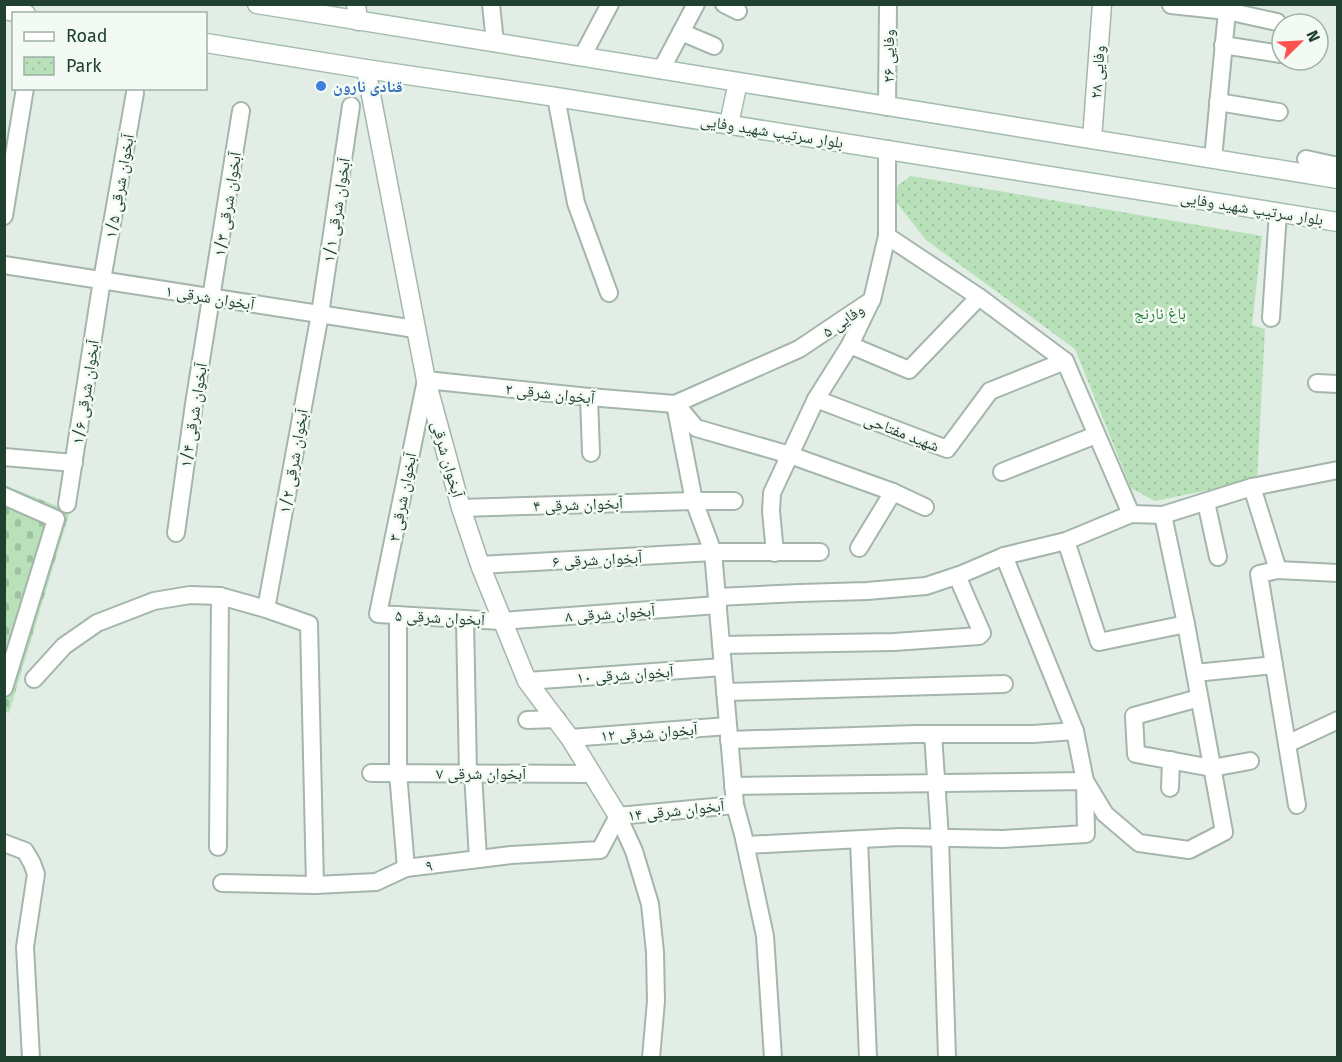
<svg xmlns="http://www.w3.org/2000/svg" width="1342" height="1062" viewBox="0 0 1342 1062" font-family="'Fira Sans','Noto Naskh Arabic',sans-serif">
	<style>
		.cemetery { fill: url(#cemetery-stones) }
		.park { fill: url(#park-dots) }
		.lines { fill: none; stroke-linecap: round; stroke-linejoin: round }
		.minor-casing { stroke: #a4b6ab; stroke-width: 20 }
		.tertiary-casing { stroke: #a4b6ab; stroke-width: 21 }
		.secondary-casing { stroke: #a2bdad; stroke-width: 21 }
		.minor { stroke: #fff; stroke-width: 16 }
		.tertiary { stroke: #fff; stroke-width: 18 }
		.secondary { stroke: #fff; stroke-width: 18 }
		.shop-dot { fill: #3f7fe0; stroke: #f3faf4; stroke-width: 2 }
		.labels { text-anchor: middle; stroke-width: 5; stroke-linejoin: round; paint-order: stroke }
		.street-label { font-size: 16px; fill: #204030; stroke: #f3faf4 }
		.shop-label { font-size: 16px; font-weight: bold; fill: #366cbe; stroke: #f3faf4; text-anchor: start }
		.park-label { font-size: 16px; fill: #257c33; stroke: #f3faf4 }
	</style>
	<defs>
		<pattern id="cemetery-stones" width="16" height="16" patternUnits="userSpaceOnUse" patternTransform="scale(1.5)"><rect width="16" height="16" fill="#b8e1ba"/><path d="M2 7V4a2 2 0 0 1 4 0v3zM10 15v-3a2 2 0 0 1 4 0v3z" fill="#9ec2a0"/></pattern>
		<pattern id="park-dots" width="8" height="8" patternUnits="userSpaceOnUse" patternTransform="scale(1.5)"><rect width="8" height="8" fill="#b8e1ba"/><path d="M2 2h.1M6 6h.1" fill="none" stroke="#9ec2a0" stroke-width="1.8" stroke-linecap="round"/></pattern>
	</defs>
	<rect width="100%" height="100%" fill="#e2eee5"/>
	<path class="cemetery" d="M4,485l66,26 -61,202 -5,-2z"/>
	<path class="park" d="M911,176l351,60 -10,89 13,4 -8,151 -102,21 -24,-13 -56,-139 -149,-109 -30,-38 2,-17z"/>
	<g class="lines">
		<defs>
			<g id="minor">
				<path d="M491,4l4,39"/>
				<path d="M724,4l14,7"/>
				<path d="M1171,5l56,6 50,11"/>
				<path d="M681,32l33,14"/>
				<path d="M1223,45l58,9"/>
				<path d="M582,57l28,-53"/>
				<path d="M661,70l35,-66"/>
				<path d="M556,97l20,106 33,90"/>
				<path d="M1218,102l61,10"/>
				<path d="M887,107l1,-103"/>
				<path d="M1213,159l14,-148"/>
				<path d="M1306,159l32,7"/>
				<path d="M4,216l21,-128"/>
				<path d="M887,236l92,61 86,64 66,153"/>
				<path d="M4,265l411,64"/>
				<path d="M1271,318l7,-106"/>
				<path d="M850,345l59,25 70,-73"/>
				<path d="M1317,383l21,1"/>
				<path d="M589,397l2,56"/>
				<path d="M816,399l131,50 43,-58 75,-30"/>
				<path d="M675,404l19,97 19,51 22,253 8,29 22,102 8,122"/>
				<path d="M676,404l20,24 94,27 103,37 32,15"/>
				<path d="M4,457l70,6"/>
				<path d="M1002,472l94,-37"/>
				<path d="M1252,487l26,83"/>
				<path d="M4,496l52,23 -52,169"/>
				<path d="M1206,502l12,55"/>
				<path d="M67,504l35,-224 33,-187"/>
				<path d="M461,508l233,-7h40"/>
				<path d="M176,533l18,-129 47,-293"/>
				<path d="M1066,541l33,101 87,-18"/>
				<path d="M859,548l34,-56"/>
				<path d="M775,553l-4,-42 1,-18 44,-94 34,-54 21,-44"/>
				<path d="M480,565l233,-13h107"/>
				<path d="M717,597l83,-4 67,-2 59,-5 36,-12 42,-18 62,-15 65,-27 32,1 89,-28 86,-17"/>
				<path d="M718,605l-217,16 -123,-7 48,-234 163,17 86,7 124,-55 73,-49 15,-64v-87"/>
				<path d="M266,609l54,-295 31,-208"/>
				<path d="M398,615v158l8,95"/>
				<path d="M465,620l3,153"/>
				<path d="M721,645l173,-3 85,-6 3,-3 -25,-57"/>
				<path d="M1195,673l79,-8"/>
				<path d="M34,679l30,-33 33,-23 57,-22 36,-6 30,1 46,13 43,15 6,261"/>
				<path d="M527,681l196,-14"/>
				<path d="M725,692l279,-8"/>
				<path d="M1199,698l-65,18 2,38 76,14 38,-7"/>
				<path d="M527,720l30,-1"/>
				<path d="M933,734l7,104 7,220"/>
				<path d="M570,738l158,-12"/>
				<path d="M729,740l187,-6h117l42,-3"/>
				<path d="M1287,744l51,-24"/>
				<path d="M371,773l220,1"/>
				<path d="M473,773l5,86"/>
				<path d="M733,786l352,-5 20,33 34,29 50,7 35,-18 -38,-208 -23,-109"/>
				<path d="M1170,788l1,-28"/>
				<path d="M1297,805l-38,-231 19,-4 60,3"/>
				<path d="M618,816l16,35 16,53 5,48 1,49 -5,57"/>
				<path d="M618,816l117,-11"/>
				<path d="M859,840l9,218"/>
				<path d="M4,843l21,8 7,12 4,11 -11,73 6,111"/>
				<path d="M746,845l154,-8 103,2 83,-5 -1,-53 -10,-50 -71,-175"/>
				<path d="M218,847l2,-251"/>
				<path d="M222,883l93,2 61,-3 30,-14 105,-13 89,-5 18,-34"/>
			</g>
			<g id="tertiary">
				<path d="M356,4l2,17"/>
				<path d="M366,69l60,311 35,128 19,57 47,116 43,57 48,78"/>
				<path d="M1092,139l10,-135"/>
			</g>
			<g id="secondary">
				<path d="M257,4l1081,175"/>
				<path d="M4,10l22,4"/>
				<path d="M206,43l160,26 190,28 782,125"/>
				<path d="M729,124l9,-42"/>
			</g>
		</defs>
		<use href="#minor" class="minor-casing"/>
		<use href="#tertiary" class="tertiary-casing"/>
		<use href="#secondary" class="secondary-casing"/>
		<use href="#minor" class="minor"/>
		<use href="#tertiary" class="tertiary"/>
		<use href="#secondary" class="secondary"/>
	</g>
	<circle class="shop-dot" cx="321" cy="86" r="6"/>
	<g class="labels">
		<g class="street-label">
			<text transform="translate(888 56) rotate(-90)" y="6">وفایی ۲۶</text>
			<text transform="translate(1097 72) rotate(-86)" y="6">وفایی ۲۸</text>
			<text transform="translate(772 131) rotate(9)" y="6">بلوار سرتیپ شهید وفایی</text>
			<text transform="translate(119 186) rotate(-80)" y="6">آبخوان شرقی ۱/۵</text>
			<text transform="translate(227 204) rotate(-81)" y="6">آبخوان شرقی ۱/۳</text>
			<text transform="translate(1252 208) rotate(9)" y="6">بلوار سرتیپ شهید وفایی</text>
			<text transform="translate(336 210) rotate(-81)" y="6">آبخوان شرقی ۱/۱</text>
			<text transform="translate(210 297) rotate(9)" y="6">آبخوان شرقی ۱</text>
			<text transform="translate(843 320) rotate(-34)" y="6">وفایی ۵</text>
			<text transform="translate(85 392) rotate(-81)" y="6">آبخوان شرقی ۱/۶</text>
			<text transform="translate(550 393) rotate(6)" y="6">آبخوان شرقی ۲</text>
			<text transform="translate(193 415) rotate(-81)" y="6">آبخوان شرقی ۱/۴</text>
			<text transform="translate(902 432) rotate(21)" y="6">شهید مفتاحی</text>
			<text transform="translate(448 459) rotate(74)" y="6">آبخوان شرقی</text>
			<text transform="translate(293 461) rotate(-80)" y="6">آبخوان شرقی ۱/۲</text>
			<text transform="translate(402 497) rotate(-79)" y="6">آبخوان شرقی ۳</text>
			<text transform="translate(578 504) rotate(-2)" y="6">آبخوان شرقی ۴</text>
			<text transform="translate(597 559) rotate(-3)" y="6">آبخوان شرقی ۶</text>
			<text transform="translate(610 613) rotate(-4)" y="6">آبخوان شرقی ۸</text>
			<text transform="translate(440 617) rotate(3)" y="6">آبخوان شرقی ۵</text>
			<text transform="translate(625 674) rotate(-4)" y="6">آبخوان شرقی ۱۰</text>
			<text transform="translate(649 732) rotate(-4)" y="6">آبخوان شرقی ۱۲</text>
			<text x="481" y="779">آبخوان شرقی ۷</text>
			<text transform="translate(676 810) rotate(-6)" y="6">آبخوان شرقی ۱۴</text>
			<text transform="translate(429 865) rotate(-8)" y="6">۹</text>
		</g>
		<g class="shop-label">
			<text x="333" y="92">قنادی نارون</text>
		</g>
		<g class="park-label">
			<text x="1160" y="319">باغ نارنج</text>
		</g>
	</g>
	<rect width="1342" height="1062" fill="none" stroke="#204030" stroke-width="12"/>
	<rect x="12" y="12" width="195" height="78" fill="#f3faf4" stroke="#9fb0a6" stroke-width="1.5"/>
	<rect x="24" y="32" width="30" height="9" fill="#ffffff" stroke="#9fb0a6" stroke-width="1.5"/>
	<text x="66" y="42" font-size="18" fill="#204030">Road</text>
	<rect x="24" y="57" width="30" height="18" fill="url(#park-dots)" stroke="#9fb0a6" stroke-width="1.5"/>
	<text x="66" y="72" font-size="18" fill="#204030">Park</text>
	<g transform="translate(1300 42) rotate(66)"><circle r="28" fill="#f3faf4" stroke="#9fb0a6" stroke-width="1.5"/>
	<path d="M0-4.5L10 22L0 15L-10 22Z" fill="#ff514e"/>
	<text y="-9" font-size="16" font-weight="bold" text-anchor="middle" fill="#204030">N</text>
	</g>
</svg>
